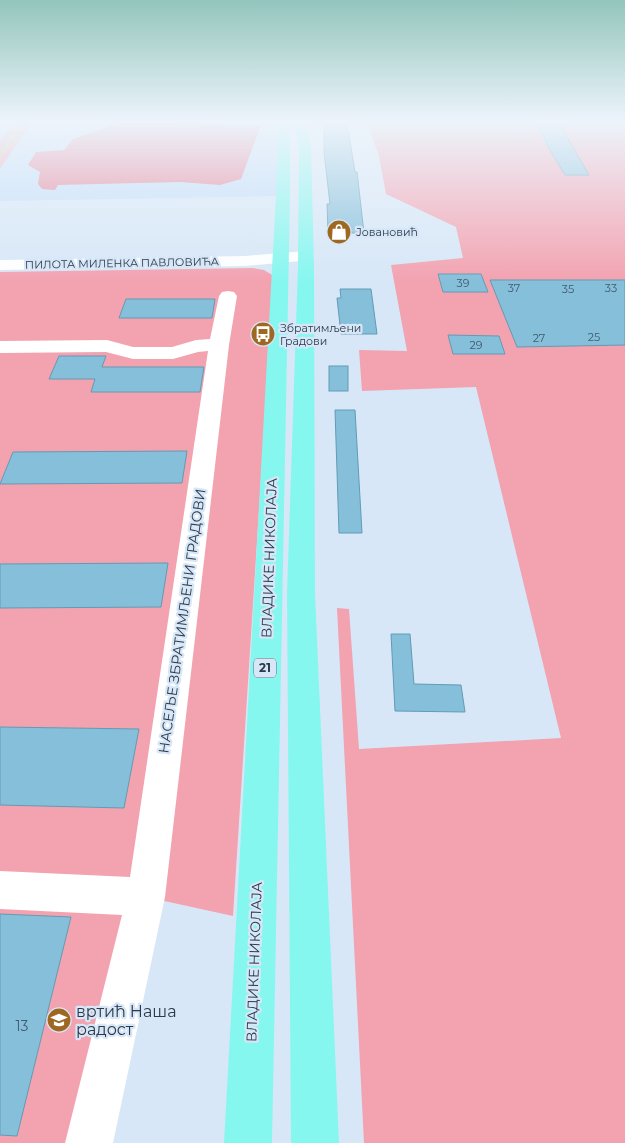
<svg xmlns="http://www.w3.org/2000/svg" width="625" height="1143" viewBox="0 0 625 1143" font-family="Montserrat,sans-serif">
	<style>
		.built { fill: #c1ddf9 }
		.green { fill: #f3a2b0 }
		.forest { fill: #e6798f }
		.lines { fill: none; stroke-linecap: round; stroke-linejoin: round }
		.stream { fill: #b3de7c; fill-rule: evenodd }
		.building { fill: #86bfda; stroke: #629bb4 }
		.minor { fill: #fff; fill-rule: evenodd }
		.primary { fill: #86f7ef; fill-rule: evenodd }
		.labels { text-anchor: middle; stroke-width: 4.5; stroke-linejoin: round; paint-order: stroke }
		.far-poi-label { font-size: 11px; fill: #2a3a4a; stroke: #d7e7f7; text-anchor: start }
		.far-street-label { font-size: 11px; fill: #2a3a4a; stroke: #d7e7f7 }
		.number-label { font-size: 11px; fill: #415b6e }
		.shield { fill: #d7e7f7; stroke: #5e6e7e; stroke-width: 1 }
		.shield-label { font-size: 12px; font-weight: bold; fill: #2a3a4a }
		.street-label { font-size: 14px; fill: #2a3a4a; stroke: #d7e7f7 }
		.near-number-label { font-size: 14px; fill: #415b6e }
		.near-poi-label { font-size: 16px; fill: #2a3a4a; stroke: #d7e7f7; text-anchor: start }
	</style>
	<rect width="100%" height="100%" fill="#d7e7f7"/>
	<path class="built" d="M0,122h281l2,74 -283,5z"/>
	<g class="green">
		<path d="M15,122h17l-32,47v-27z"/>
		<path d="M367,122h258v1021h-261l-27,-535 12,1 10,140 202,-11 -85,-351 -114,4 -3,-41 48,1 -16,-86 72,-7 -7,-31 -70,-33 -7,-38z"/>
		<path d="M253,268l11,2 10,6 -41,640 -87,-19 -57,246h-89v-871z"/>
	</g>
	<path class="forest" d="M121,122l140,3 -20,54 -21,6 -40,-3 -122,3 -3,5 -13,-1 -4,-5 2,-12 -12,-7 8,-13 28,-2 9,-11z"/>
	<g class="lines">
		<path class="stream" d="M21,122h3l-24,35v-3z"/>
	</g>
	<g class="building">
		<path d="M324,122h23l8,50h2l7,61h-36l-1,-29h3l-6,-52z"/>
		<path d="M537,122l22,1 30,52h-24l-17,-28z"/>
		<path d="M438,274h43l7,18h-45z"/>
		<path d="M490,280h135v65l-108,2z"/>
		<path d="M340,289h31l6,45h-36l-4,-36h4z"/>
		<path d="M126,299h89l-3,19h-93z"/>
		<path d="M448,335l51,1 6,18h-52z"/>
		<path d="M59,356h47l-4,11h102l-4,25h-109l4,-13h-46z"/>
		<rect x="329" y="366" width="19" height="25"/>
		<path d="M335,410h20l7,123h-23z"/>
		<path d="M187,451l-5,32 -182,1 13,-32z"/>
		<path d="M168,563l-7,44 -161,1v-44z"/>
		<path d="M391,634h19l4,50 47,1 4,27 -70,-1z"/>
		<path d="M0,727l139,2 -15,79 -124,-3z"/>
		<path d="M0,914l71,3 -54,219 -17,-1z"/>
	</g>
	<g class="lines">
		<g class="minor">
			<path d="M306,251l6,1 2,4 -2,4 -67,6 -245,4v-10l245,-4z"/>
			<path d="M228,291l6,1 3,4 -8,49 -64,552 -52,246h-48l57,-228 -122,-6v-38l130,6 78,-526 -10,1 -25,7h-40l-27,-7 -106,1v-12l107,-1 26,7h39l24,-7 14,-1 9,-43 3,-4z"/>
		</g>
		<g class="primary">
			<path d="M275,122h12l3,13v61l-18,947h-48l52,-947 2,-61z"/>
			<path d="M294,122h12l5,26 3,117 1,328 24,550h-48l-4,-550 11,-328 1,-117z"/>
		</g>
	</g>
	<linearGradient id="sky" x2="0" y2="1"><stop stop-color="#93c5bd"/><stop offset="0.43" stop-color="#edf4fb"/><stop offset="1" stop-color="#edf4fb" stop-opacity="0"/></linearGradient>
	<rect width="625" height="282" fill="url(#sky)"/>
	<defs>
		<symbol id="shop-disc" viewBox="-11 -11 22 22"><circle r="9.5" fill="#9e6822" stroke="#d7e7f7"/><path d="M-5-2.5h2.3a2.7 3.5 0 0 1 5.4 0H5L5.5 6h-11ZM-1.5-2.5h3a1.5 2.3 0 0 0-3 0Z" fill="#fff"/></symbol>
		<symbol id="bus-disc" viewBox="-11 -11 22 22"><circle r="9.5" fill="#9e6822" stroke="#d7e7f7"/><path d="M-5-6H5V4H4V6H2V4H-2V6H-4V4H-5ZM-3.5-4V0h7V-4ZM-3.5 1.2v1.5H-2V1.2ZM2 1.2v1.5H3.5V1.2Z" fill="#fff"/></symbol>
		<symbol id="school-disc" viewBox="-11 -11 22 22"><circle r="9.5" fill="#9e6822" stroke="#d7e7f7"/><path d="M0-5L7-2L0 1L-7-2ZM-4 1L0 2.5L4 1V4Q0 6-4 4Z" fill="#fff"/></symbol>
	</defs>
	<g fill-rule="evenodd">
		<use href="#shop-disc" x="325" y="218" width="28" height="28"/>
		<use href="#bus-disc" x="249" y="320" width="28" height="28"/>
		<use href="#school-disc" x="45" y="1006" width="28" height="28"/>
	</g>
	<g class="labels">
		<g class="far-poi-label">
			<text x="356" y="236">Јовановић</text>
			<text x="280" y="332">Збратимљени<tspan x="280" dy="13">Градови</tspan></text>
		</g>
		<g class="far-street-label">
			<text transform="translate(122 263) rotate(-1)" y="4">ПИЛОТА МИЛЕНКА ПАВЛОВИЋА</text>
		</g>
		<g class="number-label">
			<text x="463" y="287">39</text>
			<text x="514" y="292">37</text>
			<text x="611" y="292">33</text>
			<text x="568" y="293">35</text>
			<text x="594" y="341">25</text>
			<text x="539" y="342">27</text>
			<text x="476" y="349">29</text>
		</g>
		<rect class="shield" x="254" y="658.5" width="22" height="19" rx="4"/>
		<g class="shield-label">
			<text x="265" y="672">21</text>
		</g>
		<g class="street-label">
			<text transform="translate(269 558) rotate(-88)" y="5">ВЛАДИКЕ НИКОЛАЈА</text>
			<text transform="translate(182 621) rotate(-82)" y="5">НАСЕЉЕ ЗБРАТИМЉЕНИ ГРАДОВИ</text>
			<text transform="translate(254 962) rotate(-88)" y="5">ВЛАДИКЕ НИКОЛАЈА</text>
		</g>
		<g class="near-number-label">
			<text x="22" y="1031">13</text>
		</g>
		<g class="near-poi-label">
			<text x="76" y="1017">вртић Наша<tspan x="76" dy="18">радост</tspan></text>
		</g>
	</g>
</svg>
